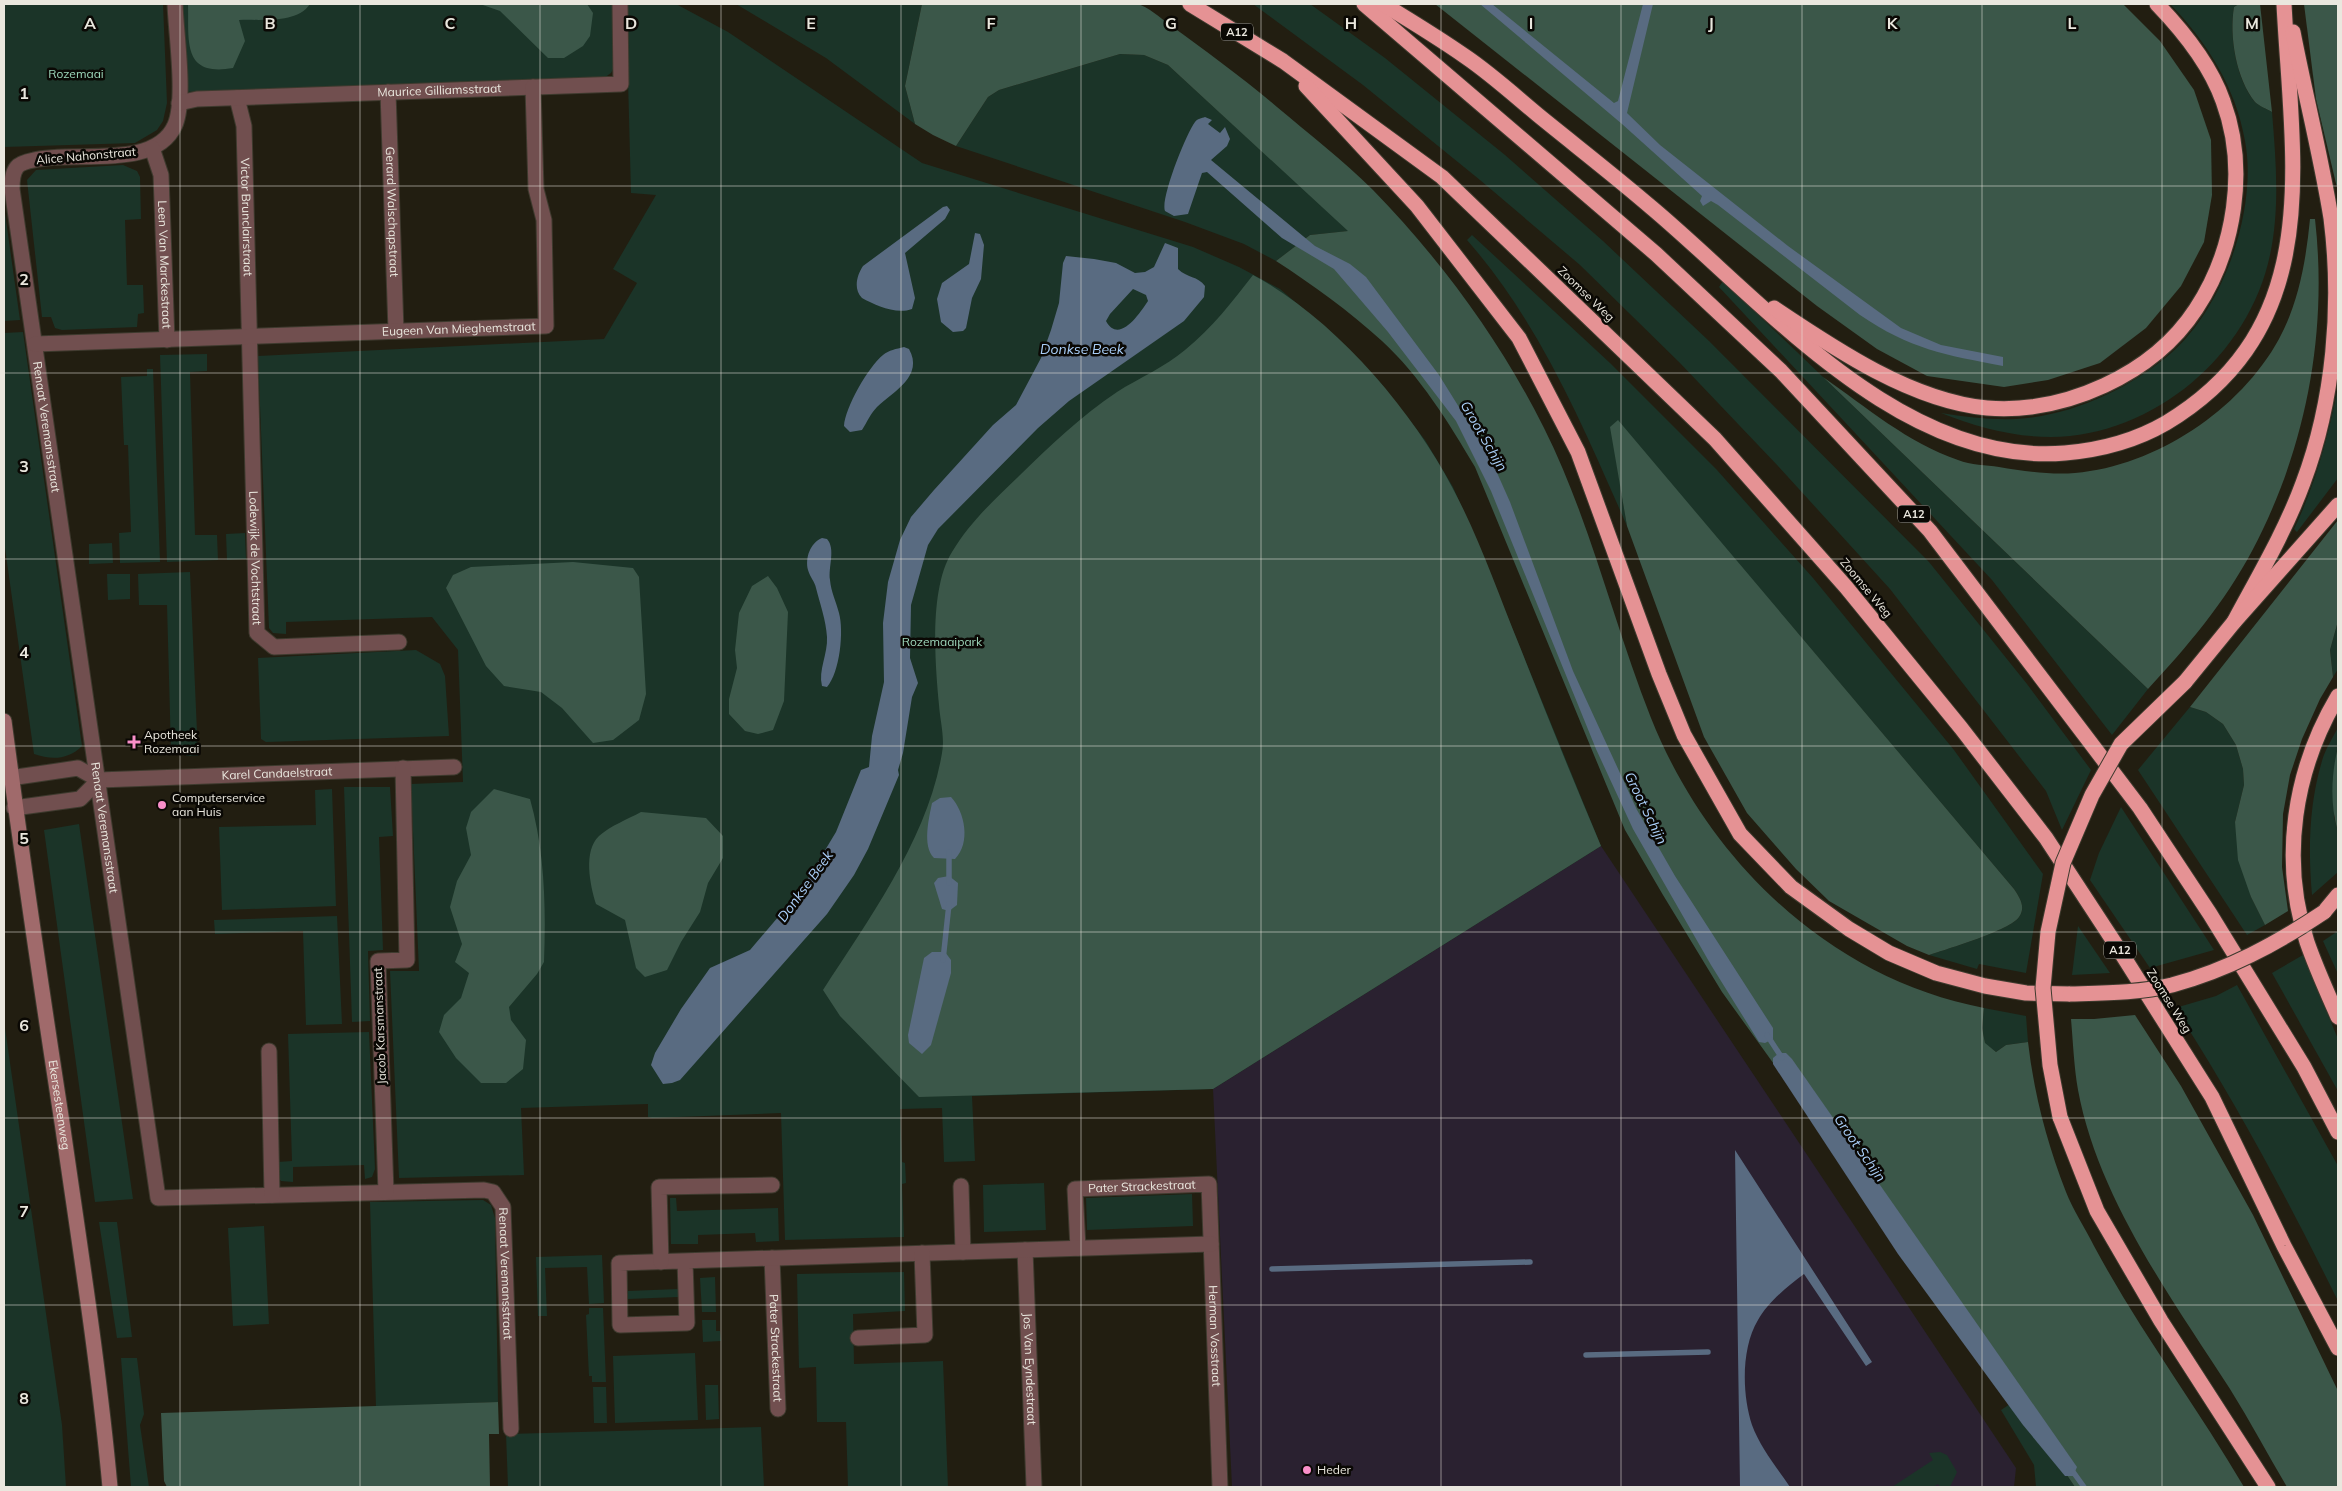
<svg xmlns="http://www.w3.org/2000/svg" width="2342" height="1491" viewBox="0 0 2342 1491" font-family="Mulish,sans-serif">
	<style>
		.education { fill: #2a2130 }
		.green { fill: #1b3428 }
		.forest { fill: #3b5749 }
		.water { fill: #596b81; fill-rule: evenodd }
		.lines { fill: none; stroke-linecap: round; stroke-linejoin: round }
		.stream { stroke: #596b81; stroke-width: 5.5 }
		.street-casing { stroke: #3e3a2e; stroke-width: 17 }
		.secondary-casing { stroke: #3e3a2e; stroke-width: 17 }
		.highway-casing { stroke: #3e3a2e; stroke-width: 17 }
		.street { stroke: #714f4f; stroke-width: 15 }
		.secondary { stroke: #a06a6b; stroke-width: 15 }
		.highway { stroke: #e59294; stroke-width: 15 }
		.highway-bridge-casing { stroke: #3e3a2e; stroke-width: 17; stroke-linecap: butt }
		.highway-bridge { stroke: #e59294; stroke-width: 15 }
		.grid { fill: none; stroke: #eae7de; stroke-width: 1; stroke-opacity: 0.55 }
		.poi-dot { fill: #f98fc9; stroke: #0a0804; stroke-width: 2 }
		.labels { text-anchor: middle; stroke-width: 5; stroke-linejoin: round; paint-order: stroke }
		.shield { fill: #0a0804; stroke: #a7a49d; stroke-width: 1 }
		.shield-label { font-size: 11px; font-weight: bold; fill: #eae7de }
		.park-label { font-size: 12px; fill: #9ed8bb; stroke: #0a0804 }
		.street-label { font-size: 12px; fill: #eae7de; stroke: #0a0804 }
		.poi-label { font-size: 12px; fill: #eae7de; stroke: #0a0804; text-anchor: start }
		.water-label { font-size: 14px; font-style: italic; fill: #abd0fa; stroke: #0a0804 }
		.grid-label { font-size: 16px; text-anchor: middle; font-weight: bold; fill: #eae7de; stroke: #0a0804; stroke-width: 5; stroke-linejoin: round; paint-order: stroke }
	</style>
	<rect width="100%" height="100%" fill="#221e11"/>
	<path class="education" d="M1601,846l415,622 -2,19h-782l-19,-398z"/>
	<g class="green">
		<path d="M4,4h159l4,99 -4,18 -6,9 -22,13 -131,4z"/>
		<path d="M179,4h433l3,61 -4,8 -7,5 -421,14z"/>
		<path d="M626,4h50l52,28 194,131 271,84 46,20 41,22 55,47 44,45 46,59 28,47 27,62 121,297 -388,243 -241,7 3,65 -31,1 -2,-54 -42,1 2,53 3,1 1,20 -4,1 2,53 -119,3 -4,-127 -129,5 -4,-1v-13l-127,4 3,67 -125,3 -9,-207h29l-8,-187 52,-2 -5,-132 -26,-33 -146,5v12l-13,-1 -4,-5 -11,-272 346,-17 33,-56 -24,-14 43,-74 -25,-2z"/>
		<path d="M736,4h186l-17,82 10,38 -89,-66z"/>
		<path d="M1253,4h57l75,54 120,97 98,86 106,100 220,221 98,122 64,86 -29,60 -16,-39 -156,-202 -112,-123 -98,-103 -100,-98 -100,-85 -117,-95z"/>
		<path d="M2170,4h69l-5,3c-5,29 2,72 21,95 4,4 12,7 17,10 4,49 8,96 -2,143 -21,100 -116,181 -219,182 -38,0 -75,-10 -110,-24 25,4 50,7 75,6 55,-3 113,-30 154,-65 53,-45 88,-145 75,-213 -9,-53 -38,-99 -75,-137z"/>
		<path d="M1120,54l24,1 24,10 181,166 -39,4 -34,26 -32,-17 -59,-22 -229,-76 32,-49 11,-7z"/>
		<path d="M123,165l14,6 3,6 1,42 -16,1 2,65h16l1,28 -6,1 -1,13 -75,3 -7,-2 -4,-11h-9l-15,-137 9,-10z"/>
		<path d="M4,206l16,114 -16,1z"/>
		<path d="M1472,235l138,128 107,107 96,108 141,172 89,124 -17,99 -47,-9 -2,5 -48,-14c18,-6 82,-25 90,-38 7,-10 1,-19 -5,-28l-396,-468 -7,6 16,99c-44,-100 -87,-203 -160,-286z"/>
		<path d="M1723,281l425,408 -36,46 -120,-155 -273,-293z"/>
		<path d="M23,332l59,414c-14,14 -31,14 -48,8l-30,-213v-208z"/>
		<path d="M207,354v17l-17,1 5,163h22l1,25 -51,2 -7,-207z"/>
		<path d="M147,369h6l7,193 -40,1 -1,-30 12,-1 -3,-87h-4l-3,-68 26,-1z"/>
		<path d="M2338,387v91l-41,54 -3,-3c22,-46 34,-92 44,-142z"/>
		<path d="M245,533l1,26 -19,1 -1,-26z"/>
		<path d="M112,543l1,20 -24,1v-20z"/>
		<path d="M190,572l8,183v1h-12l-1,-6 -14,1 -4,-146h-28l-1,-31z"/>
		<path d="M107,574h23v25l-22,1z"/>
		<path d="M2338,621v48l-5,8 -3,-27z"/>
		<path d="M416,650l24,14 5,12 4,60 -183,6 -5,-3 -3,-81z"/>
		<path d="M2190,707l16,5 17,12 13,21 7,24 1,16 -9,37 16,75 14,28 -18,10 -109,-165z"/>
		<path d="M2338,727l-4,90 4,15v40l-26,23c-4,-44 -3,-91 10,-134 3,-12 11,-23 16,-34z"/>
		<path d="M344,787h46l3,49 -14,1 4,113 -15,1 2,70 -18,1z"/>
		<path d="M332,789l4,117 -114,4 -3,-83 97,-2 -1,-35z"/>
		<path d="M2121,807l93,143 -64,18 -60,-88 9,-27z"/>
		<path d="M79,824l54,375 -38,3 -51,-372z"/>
		<path d="M337,916l5,108 -36,1 -3,-94 -88,3 -1,-14z"/>
		<path d="M2078,926l32,47 -38,2z"/>
		<path d="M2338,931v43l-15,-33z"/>
		<path d="M2303,955l35,84v52l-66,-118z"/>
		<path d="M2237,985l101,181v135c-50,-101 -102,-199 -163,-293l41,-12z"/>
		<path d="M1984,1008l42,8 2,26 -22,3 -10,7 -11,-8 -3,-16z"/>
		<path d="M4,1021l58,404 4,62h-62z"/>
		<path d="M369,1032l6,137 -3,8 -7,2 -1,-14 -71,2v15l-12,-1 -2,-3 -1,-16 14,-1 -4,-127z"/>
		<path d="M1044,1183l2,47 -62,2 -1,-47z"/>
		<path d="M1192,1194l1,32 -106,4 -1,-32z"/>
		<path d="M670,1198h6l1,13 101,-3 1,33 -23,1 -1,-9 -57,2v9h-27z"/>
		<path d="M483,1200l8,5 4,13 3,184 -122,5 -6,-205z"/>
		<path d="M99,1222h18l15,115 -15,1z"/>
		<path d="M264,1226l5,98 -36,2 -5,-98z"/>
		<path d="M602,1255l2,48 -15,1 -2,-37 -42,1 2,48h-9l-2,-59z"/>
		<path d="M904,1272l1,39 -52,3 1,50 89,-3 5,126h-100l-2,-65h-29l-1,-55 -17,1 -2,-94z"/>
		<path d="M715,1277l1,35h-14l-2,-34z"/>
		<path d="M678,1289v8l-50,2v-8z"/>
		<path d="M589,1308h14l3,74h-14v-6h-3l-3,-61 3,-1z"/>
		<path d="M702,1320h14v11h4l1,10 -18,1z"/>
		<path d="M695,1353l3,67 -83,3 -2,-67z"/>
		<path d="M121,1358h16l7,56 -4,11 9,62h-18z"/>
		<path d="M705,1385h13l1,34 -13,1z"/>
		<path d="M593,1387h13l1,36h-13z"/>
		<path d="M2016,1400l59,87h-39l-2,-22 -33,-55z"/>
		<path d="M761,1427l3,60h-256l-2,-53z"/>
		<path d="M1940,1452l7,3 10,17 -7,15h-10l-2,-3 -5,3h-41l41,-27 -4,-7z"/>
	</g>
	<g class="forest">
		<path d="M188,4h122c-13,20 -49,15 -71,16l6,21 -12,27c-51,9 -44,-27 -45,-64z"/>
		<path d="M480,4h107l6,9 -3,23 -7,10 -19,12h-16l-48,-47z"/>
		<path d="M922,4c51,0 101,0 151,0 20,0 44,-4 64,0 11,2 23,14 33,21 36,26 73,53 107,82 32,27 66,53 96,83 68,70 127,150 171,238 46,92 69,194 107,290 57,143 180,261 333,290l-2,20 3,15 11,9 10,-7 22,-3c6,52 19,101 38,150 7,18 19,36 28,54 45,84 102,159 150,241h-169l-59,-87 -294,-408 -59,-97 -38,-65 -150,-363c-26,-44 -55,-91 -93,-126 -33,-30 -69,-56 -106,-80l34,-26 38,-4 -180,-166 -24,-10 -24,-1 -121,36 -11,7 -32,49 -23,-11 -18,-11 -10,-38z"/>
		<path d="M1435,4h688l37,37 34,49 17,50 1,55 -8,47 -23,44 -35,42 -46,35 -52,17 -44,7 -77,-11 -50,-27 -60,-43z"/>
		<path d="M2239,4h21l12,108c-5,-3 -13,-6 -17,-10 -19,-23 -26,-66 -21,-95z"/>
		<path d="M2304,4h34v188l-22,-93z"/>
		<path d="M2310,219h5c13,114 -9,230 -63,332 -27,51 -65,96 -104,138l-325,-312c43,30 85,66 135,83 13,5 28,5 41,7 24,4 51,8 76,6 81,-7 165,-63 204,-134 20,-37 27,-79 31,-120z"/>
		<path d="M1253,275c79,42 158,133 199,212 27,50 46,106 68,160 26,66 53,133 81,199l-388,243 -294,8 -79,-81 -17,-26c46,-71 105,-152 119,-237 3,-15 -2,-33 -3,-48 -4,-43 -10,-116 13,-153 18,-30 42,-52 67,-76 31,-30 62,-60 98,-84 22,-14 48,-25 68,-42 27,-22 47,-48 68,-75z"/>
		<path d="M1618,420l396,469c6,9 12,18 5,28 -8,13 -72,32 -90,38l-22,-9 -78,-45 -33,-32 -49,-56 -43,-76 -77,-211 -17,-99z"/>
		<path d="M2338,520v101l-8,29 3,27 -13,22 -18,40 -12,36 -7,39 -1,53 6,44 -23,14 -14,-28 -13,-37 -3,-38 9,-37 -1,-16 -7,-24 -13,-21 -17,-12 -16,-5z"/>
		<path d="M573,562l60,6 6,9 7,117 -7,26 -26,20 -20,3 -31,-35 -21,-16 -37,-6 -18,-20 -40,-78 7,-13 18,-8z"/>
		<path d="M768,576l9,12 11,24 -4,89 -11,29 -15,4 -13,-3 -16,-17v-15l8,-31 -2,-18 4,-37 13,-27z"/>
		<path d="M2338,747v85c-8,-27 -7,-57 0,-85z"/>
		<path d="M494,789l36,10c15,53 16,109 14,163l-7,12 -28,33 2,13 15,20 -3,29 -17,14h-25l-25,-25 -17,-26 5,-17 17,-17 8,-25 -14,-11 7,-18 -12,-37 7,-26 14,-26 -5,-27 5,-16z"/>
		<path d="M641,812l65,6 17,18v22l-15,25 -8,29 -19,30 -14,28 -22,7 -9,-9 -11,-48 -29,-16c-6,-19 -13,-53 3,-68 11,-10 29,-17 42,-24z"/>
		<path d="M2135,1015l46,71 72,129 85,176v96h-51c-19,-32 -37,-66 -57,-98 -58,-90 -132,-191 -152,-299 -4,-23 -5,-48 -7,-71h23z"/>
		<path d="M498,1402l1,32h-10l1,53h-323l-3,-6 -3,-68z"/>
	</g>
	<g class="water">
		<path d="M1480,4h12l122,99 4,-2 25,-97h10l-26,109 33,32 128,101 113,82 40,17 62,12v9c-58,-11 -93,-17 -143,-51l-142,-110 -7,-4 -8,5 -3,-5 2,-5 -80,-72z"/>
		<path d="M1205,117l7,3 -4,4 12,9 5,-6 5,12 -3,7 -16,14 104,86 35,18 16,13 73,98 51,82 20,45 63,169 64,139 38,66 98,152v11l-8,4 -6,-1 -48,-77 -78,-136 -37,-80 -105,-258 -35,-70 -68,-89 -54,-63 -52,-31 -75,-66 -5,1 -14,41 -14,2 -9,-5c-5,-12 21,-77 30,-89 2,-3 7,-4 10,-5z"/>
		<path d="M947,206l3,4 -5,9 -40,34 10,45 -3,11c-16,6 -37,-4 -50,-11 -9,-9 -5,-23 1,-32l80,-59z"/>
		<path d="M975,233l5,1 4,11 -3,34 -9,19 -6,30 -3,3 -10,1 -12,-10 -4,-23 5,-16 27,-19z"/>
		<path d="M1165,243l13,5v21c9,9 20,7 27,17l-1,11 -20,24 -115,80 -31,27 -100,101 -10,16 -17,60 -1,53 8,25 -6,14 -9,56 -5,17 1,5 -31,74 -14,26 -27,39 -147,166 -8,3 -9,1 -12,-19 4,-12 26,-44 29,-41 40,-18 51,-60 35,-58 25,-62 8,-3 3,-31 12,-54 -1,-59 5,-41 12,-42 11,-23 23,-27 59,-65 23,-20 25,-47 10,-28 8,-27 4,-40 3,-7 28,3 22,4 19,10 10,-1 9,-5zM1133,289l13,6 2,6c-8,12 -29,44 -42,20l4,-7z"/>
		<path d="M904,347l5,2c15,27 -15,42 -32,58 -6,6 -10,15 -15,23l-12,2 -6,-6c1,-18 24,-59 39,-71 6,-5 13,-6 21,-8z"/>
		<path d="M822,538l5,1c9,10 1,28 3,41 1,12 6,21 9,33 5,18 1,59 -12,74l-5,-1c-4,-16 6,-32 5,-49 -1,-17 -7,-33 -11,-49 -1,-6 -6,-11 -8,-18 -3,-12 2,-27 14,-32z"/>
		<path d="M951,797c14,15 20,46 4,62l-21,-1c-12,-12 -5,-40 -2,-55l8,-5z"/>
		<path d="M949,876l9,7 -1,22 -8,6 -7,-2 -8,-26 4,-5z"/>
		<path d="M932,952h13l6,8v13l-20,72 -9,9 -13,-11 -1,-8 16,-77z"/>
		<path d="M1779,1053h7l6,6 285,408 -4,9h-8l-42,-51 -125,-171 -125,-190v-6z"/>
		<path d="M1735,1150l137,212 -6,4 -62,-92c-16,12 -36,28 -46,46 -17,28 -16,75 -6,105 8,22 25,43 38,62h-50z"/>
	</g>
	<g class="lines">
		<g class="stream">
			<path d="M949,852v31"/>
			<path d="M943,960l6,-56"/>
			<path d="M1767,1035l15,23"/>
			<path d="M1272,1269l258,-7"/>
			<path d="M1586,1355l122,-3"/>
			<path d="M2071,1469l13,18"/>
		</g>
		<defs>
			<g id="street">
				<path id="s1" d="M175,4c1,30 11,95 0,121 -20,46 -102,25 -141,35 -5,1 -14,3 -17,7 -5,6 -5,15 -5,22l146,1009 326,-8 9,2 10,15 8,222"/>
				<path id="s2" d="M388,92l8,239"/>
				<path id="s3" d="M237,98l7,28 13,507 17,14 125,-5"/>
				<path id="s4" d="M179,103l18,-4 424,-15 -1,-80"/>
				<path id="s5" d="M152,148l9,27 6,165"/>
				<path id="s6" d="M35,344l511,-18 -2,-106 -8,-31 -3,-102"/>
				<path id="s7" d="M10,778l68,-10 21,12 355,-13"/>
				<path d="M14,808l66,-9 19,-19"/>
				<path d="M269,1051l3,144"/>
				<path d="M961,1186l2,66"/>
				<path d="M386,1192l-8,-231 29,-1 -4,-192"/>
				<path id="s8" d="M1078,1248l-3,-59 134,-5 11,303"/>
				<path id="s9" d="M1025,1250l9,237"/>
				<path id="s10" d="M772,1258l6,151"/>
				<path d="M685,1261l2,62 -67,2 -1,-62c197,-6 395,-13 592,-19"/>
				<path d="M661,1262l-2,-75 113,-2"/>
				<path d="M858,1338l67,-3 -3,-82"/>
			</g>
			<g id="secondary">
				<path id="s11" d="M4,721c18,136 38,272 59,408 17,119 36,238 47,358"/>
			</g>
			<g id="highway">
				<path d="M1190,4l93,57 159,116 273,262 131,148 115,141 85,110 72,110 94,149 72,149 54,102"/>
				<path d="M1364,4l292,250 125,117 149,160 210,277 70,106 94,153 34,65"/>
				<path d="M1383,4c28,17 56,34 83,53 25,17 48,38 72,58 38,31 77,61 114,93 114,96 250,259 413,245 35,-3 70,-12 101,-30 161,-97 126,-260 118,-419"/>
				<path d="M1306,86l111,120 102,132 59,114 81,222 25,61 56,99 51,53 58,42 40,24 47,20 49,13 41,7 44,1"/>
				<path d="M1774,308c61,41 138,93 213,100 77,6 166,-33 209,-99 39,-59 52,-141 27,-208 -13,-37 -39,-69 -66,-97"/>
				<path d="M2234,622c24,-45 51,-90 69,-139 31,-82 39,-178 28,-265 -10,-62 -26,-124 -38,-186"/>
				<path d="M2185,682l49,-60 104,-117"/>
				<path d="M2338,696c-44,74 -58,163 -31,246 9,26 20,50 31,75"/>
				<path d="M2324,912l14,-17"/>
				<path d="M2060,1117l37,94 64,110 107,166"/>
			</g>
		</defs>
		<use href="#street" class="street-casing"/>
		<use href="#secondary" class="secondary-casing"/>
		<use href="#highway" class="highway-casing"/>
		<use href="#street" class="street"/>
		<use href="#secondary" class="secondary"/>
		<use href="#highway" class="highway"/>
		<defs>
			<g id="highway-bridge">
				<path d="M2070,994c34,-1 69,-1 102,-9 56,-15 104,-41 152,-73"/>
				<path d="M2060,1117l-10,-52 -7,-77 5,-56 15,-69 29,-68 29,-51 64,-62"/>
			</g>
		</defs>
		<use href="#highway-bridge" class="highway-bridge-casing"/>
		<use href="#highway-bridge" class="highway-bridge"/>
	</g>
	<path class="grid" d="M180,4v1483M360,4v1483M540,4v1483M721,4v1483M901,4v1483M1081,4v1483M1261,4v1483M1441,4v1483M1621,4v1483M1802,4v1483M1982,4v1483M2162,4v1483M4,186h2334M4,373h2334M4,559h2334M4,746h2334M4,932h2334M4,1118h2334M4,1305h2334"/>
	<g class="poi-dot">
		<path d="M131.5 734.5h5v5h5v5h-5v5h-5v-5h-5v-5h5z"/>
		<circle cx="162" cy="805" r="5"/>
		<circle cx="1307" cy="1470" r="5"/>
	</g>
	<g class="labels">
		<g class="shield">
			<rect x="1221" y="23.5" width="32" height="17" rx="4"/>
			<rect x="1898" y="505.5" width="32" height="17" rx="4"/>
			<rect x="2104" y="941.5" width="32" height="17" rx="4"/>
		</g>
		<g class="shield-label">
			<text x="1237" y="36">A12</text>
			<text x="1914" y="518">A12</text>
			<text x="2120" y="954">A12</text>
		</g>
		<g class="park-label">
			<text x="76" y="78">Rozemaai</text>
			<text x="942" y="646">Rozemaaipark</text>
		</g>
		<g class="street-label">
			<text dy="4" stroke="none"><textPath href="#s4" startOffset="261">Maurice Gilliamsstraat</textPath></text>
			<text transform="translate(86 156) rotate(-5)" y="4">Alice Nahonstraat</text>
			<text dy="4" stroke="none"><textPath href="#s2" startOffset="120">Gerard Walschapstraat</textPath></text>
			<text dy="4" stroke="none"><textPath href="#s3" startOffset="120">Victor Brunclairstraat</textPath></text>
			<text dy="4" stroke="none"><textPath href="#s5" startOffset="118">Leen Van Marckestraat</textPath></text>
			<text transform="translate(1586 294) rotate(44)" y="4">Zoomse Weg</text>
			<text dy="4" stroke="none"><textPath href="#s6" startOffset="424">Eugeen Van Mieghemstraat</textPath></text>
			<text dy="4" stroke="none"><textPath href="#s1" startOffset="556">Renaat Veremansstraat</textPath></text>
			<text dy="4" stroke="none"><textPath href="#s3" startOffset="461">Lodewijk de Vochtstraat</textPath></text>
			<text transform="translate(1866 588) rotate(50)" y="4">Zoomse Weg</text>
			<text dy="4" stroke="none"><textPath href="#s7" startOffset="271">Karel Candaelstraat</textPath></text>
			<text dy="4" stroke="none"><textPath href="#s1" startOffset="961">Renaat Veremansstraat</textPath></text>
			<text transform="translate(2169 1001) rotate(58)" y="4">Zoomse Weg</text>
			<text transform="translate(380 1026) rotate(-92)" y="4">Jacob Karsmanstraat</text>
			<text dy="4" stroke="none"><textPath href="#s11" startOffset="388">Ekersesteenweg</textPath></text>
			<text dy="4" stroke="none"><textPath href="#s8" startOffset="126">Pater Strackestraat</textPath></text>
			<text dy="4" stroke="none"><textPath href="#s1" startOffset="1755">Renaat Veremansstraat</textPath></text>
			<text dy="4" stroke="none"><textPath href="#s8" startOffset="345">Herman Vosstraat</textPath></text>
			<text dy="4" stroke="none"><textPath href="#s10" startOffset="90">Pater Strackestraat</textPath></text>
			<text dy="4" stroke="none"><textPath href="#s9" startOffset="119">Jos Van Eyndestraat</textPath></text>
		</g>
		<g class="poi-label">
			<text x="144" y="739">Apotheek<tspan x="144" dy="14">Rozemaai</tspan></text>
			<text x="172" y="802">Computerservice<tspan x="172" dy="14">aan Huis</tspan></text>
			<text x="1317" y="1474">Heder</text>
		</g>
		<g class="water-label">
			<text x="1082" y="354">Donkse Beek</text>
			<text transform="translate(1484 436) rotate(60)" y="5">Groot Schijn</text>
			<text transform="translate(1646 808) rotate(64)" y="5">Groot Schijn</text>
			<text transform="translate(805 886) rotate(-54)" y="5">Donkse Beek</text>
			<text transform="translate(1860 1148) rotate(55)" y="5">Groot Schijn</text>
		</g>
	</g>
	<g class="grid-label">
		<text x="90" y="29">A</text>
		<text x="270" y="29">B</text>
		<text x="450" y="29">C</text>
		<text x="631" y="29">D</text>
		<text x="811" y="29">E</text>
		<text x="991" y="29">F</text>
		<text x="1171" y="29">G</text>
		<text x="1351" y="29">H</text>
		<text x="1531" y="29">I</text>
		<text x="1711" y="29">J</text>
		<text x="1892" y="29">K</text>
		<text x="2072" y="29">L</text>
		<text x="2252" y="29">M</text>
		<text x="24" y="99">1</text>
		<text x="24" y="285">2</text>
		<text x="24" y="472">3</text>
		<text x="24" y="658">4</text>
		<text x="24" y="844">5</text>
		<text x="24" y="1031">6</text>
		<text x="24" y="1217">7</text>
		<text x="24" y="1404">8</text>
	</g>
	<rect width="2342" height="1491" fill="none" stroke="#eae7de" stroke-width="10"/>
</svg>
